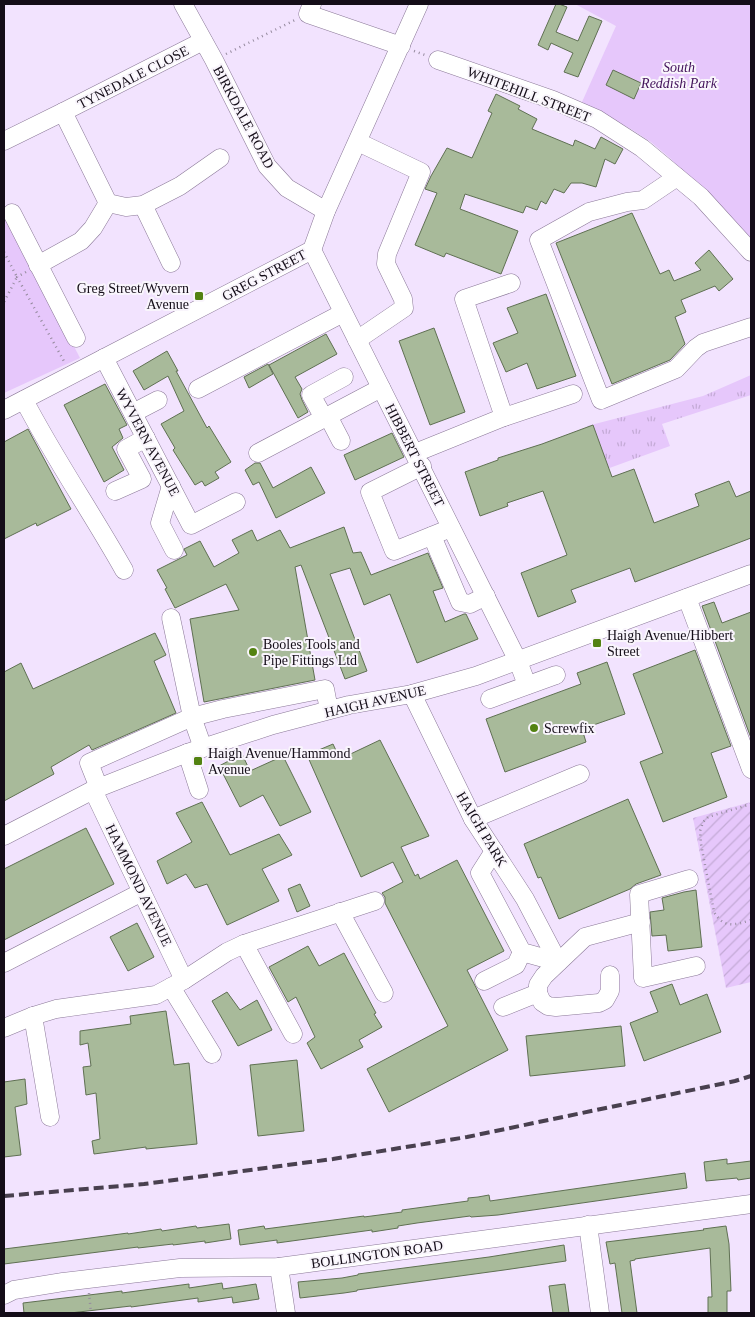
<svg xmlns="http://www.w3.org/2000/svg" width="755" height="1317" viewBox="0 0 755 1317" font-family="'Times New Roman',serif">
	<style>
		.grass { fill: url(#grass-tufts) }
		.park { fill: #e6c7fb }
		.garden { fill: url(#garden-furrows) }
		.building { fill: #a8ba9a; stroke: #5f7052 }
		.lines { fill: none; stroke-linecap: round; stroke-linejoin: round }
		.minor-casing { stroke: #8b7998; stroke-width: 19 }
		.path { stroke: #968b9f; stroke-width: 2.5; stroke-dasharray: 1 4; stroke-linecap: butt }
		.minor { stroke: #fff; stroke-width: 18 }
		.rail { stroke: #49404f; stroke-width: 4; stroke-dasharray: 10 5; stroke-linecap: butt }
		.poi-dot { fill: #538212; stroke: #f9f5fc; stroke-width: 2 }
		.labels { text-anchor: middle; stroke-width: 4; stroke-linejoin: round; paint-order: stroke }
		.park-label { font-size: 14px; font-style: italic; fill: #411059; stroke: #f9f5fc }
		.street-label { font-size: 14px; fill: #140d18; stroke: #f9f5fc }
		.poi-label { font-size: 14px; fill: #140d18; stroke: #f9f5fc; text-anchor: start }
	</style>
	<defs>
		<pattern id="grass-tufts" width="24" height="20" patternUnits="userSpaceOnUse" patternTransform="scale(1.25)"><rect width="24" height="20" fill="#e6c7fb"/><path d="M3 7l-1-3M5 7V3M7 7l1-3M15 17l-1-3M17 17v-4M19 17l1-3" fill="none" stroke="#c4aad6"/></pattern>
		<pattern id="garden-furrows" width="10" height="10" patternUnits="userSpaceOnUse" patternTransform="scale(1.25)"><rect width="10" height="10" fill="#e6c7fb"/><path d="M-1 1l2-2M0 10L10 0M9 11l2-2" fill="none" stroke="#c4aad6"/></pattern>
	</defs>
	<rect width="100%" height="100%" fill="#f2e3fe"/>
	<path class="grass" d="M751,375v20l-89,29 8,22 -66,24 -17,-44 116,-30z"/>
	<g class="park">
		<path d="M575,4h176v237l-81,-83 -19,-16 -20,-13 -49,-27 34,-76z"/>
		<path d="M4,211l76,147 -76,35z"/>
	</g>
	<path class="garden" d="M751,802v180l-25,6 -33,-170z"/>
	<g class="building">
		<path d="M556,4h3l8,3 -11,25 22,9 11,-25 13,5 -24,56 -14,-5 9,-19 -22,-10 -3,7 -10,-5z"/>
		<path d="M613,70l28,13 -7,16 -28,-14z"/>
		<path d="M496,94l24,12 -2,3 19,10 -5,10 41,17 2,-6 20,9 6,-12 22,12 -8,15 -10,-5 -9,28 -14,-4h-11l-7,10 -10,-4 -8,15 -5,-3 -4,9 -11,-4 -3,7 -58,-19 -5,15 58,22 -17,43 -55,-21 -2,4 -29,-12 22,-52 -12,-4 6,-13 16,-28 25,10 20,-45 -4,-2z"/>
		<path d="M632,213l28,61 9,-4 5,11 27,-11 -6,-7 14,-13 24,29 -14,12 -4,-5 -34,14 5,12 -11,5 10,27 -15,16 -58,24 -56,-141z"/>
		<path d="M546,294l30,82 -39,13 -10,-26 -21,9 -13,-29 25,-10 -11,-25z"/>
		<path d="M434,328l31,84 -35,13 -31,-84z"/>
		<path d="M326,334l11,20 -42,23 7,12 -2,5 2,6 6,12 -10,6 -29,-53z"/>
		<path d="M167,351l11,20h-2l31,57 2,-2 22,36 -16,10 4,6 -14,8 -3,-5 -7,4 -22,-35 2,-2 -14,-24 23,-13 -16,-35 -24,14 -11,-19z"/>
		<path d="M268,364l5,10 -24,14 -5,-11z"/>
		<path d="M105,384l22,41 -8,4 4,9 -11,9 12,23 -20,12 -40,-77z"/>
		<path d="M593,425l19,52 22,-8 20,54 45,-17 -4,-12 34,-13 7,16 15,-6v47l-116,44 -5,-14 -59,22 5,12 -38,15 -17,-44 46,-18 -24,-64 -36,12 1,3 -28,10 -15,-44 33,-12v-2l44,-14z"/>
		<path d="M28,429l43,80 -34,17 -1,-3 -32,16v-97z"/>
		<path d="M392,433l12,24 -49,23 -11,-25z"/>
		<path d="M255,463h5l13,25 38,-21 14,26 -49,25 -17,-36 -6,3 -8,-15z"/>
		<path d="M344,527l9,26 8,-1 10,23 57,-22 15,35 -10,3 12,31 19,-8h2l12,25 -61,24 -27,-69 -26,11 -14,-37 -20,6 37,97 -22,8 -44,-114 -6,2 20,113 -111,22 -14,-83 49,-9 -13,-26 -51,24 -10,-19 2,-1 -10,-18 30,-15 -3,-6 16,-8 14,26 25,-14 -7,-13 20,-10 5,11 23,-11 10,18z"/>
		<path d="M714,602l8,21 29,-11v126l-49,-132z"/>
		<path d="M155,633l11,22 -12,6 22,52 -84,37 -3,-5 -38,22 3,7 -50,27v-129l17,-9 12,26z"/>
		<path d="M695,650l36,96 -20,7 16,44 -64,25 -23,-60 23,-9 -30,-79z"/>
		<path d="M607,662l18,52 -43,15 4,13 -81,30 -19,-53 95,-35 -4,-11z"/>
		<path d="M380,740l49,96 -28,11 14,29 3,-2 2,5 37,-19 47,91 -37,19 41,80 -119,62 -22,-43 81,-43 -63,-123v-6l-3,-4 21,-11 -10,-20 -32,15 -54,-122 26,-11 7,15z"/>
		<path d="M242,754l8,17 33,-15 28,56 -31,14 -17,-31 -23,12 -21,-41z"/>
		<path d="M628,799l33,76 -25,9 -6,5 -71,30 -18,-42 -3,1 -14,-34z"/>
		<path d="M202,802l28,53 49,-21 13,21 -30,14 17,32 -52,24 -20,-41 -12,4 -9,-14 -19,10 -10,-23 35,-19 -16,-29z"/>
		<path d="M86,828l28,56 -110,56v-71z"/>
		<path d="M300,884l10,22 -13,6 -9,-23z"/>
		<path d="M696,890l6,57 -34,4 -2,-16 -14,1 -2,-24 14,-2 -2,-12 22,-6z"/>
		<path d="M137,923l17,34 -26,14 -18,-34z"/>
		<path d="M308,946l11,20 25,-13 32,60 -2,1 8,13 -23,13 4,7 -42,22 -14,-26 8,-6 -19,-40 -8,5 -19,-35z"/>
		<path d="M672,984l8,21 27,-11 14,38 -77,29 -14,-38 28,-11 -8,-20z"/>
		<path d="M227,992l13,18 17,-10 15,30 -34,16 -26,-45z"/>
		<path d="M166,1011l8,54 15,-2 8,81 -51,5v-2l-52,7 -2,-13 8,-2 -4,-46 -10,2 -3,-28 8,-1 -3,-23 -8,2v-14l51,-7 -1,-8z"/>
		<path d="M621,1026l4,40 -95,10 -4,-40z"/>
		<path d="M297,1060l7,71 -46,5 -8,-71z"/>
		<path d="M25,1079l2,25 -12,3 6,48 -17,2v-75z"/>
		<path d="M727,1159v5l24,-3v17l-13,2 -1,-2 -31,3 -2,-19z"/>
		<path d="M685,1173l2,15 -189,27 -27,2 -1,-1 -53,7 -19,3v2l-26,4v-2l-95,13v-3l-37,5 -2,-15 26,-4 1,3 99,-13v1l38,-5v-2l66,-9v-3l10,-1 11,-2 1,6z"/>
		<path d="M229,1224l2,15 -26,4v-2l-32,4v-1l-35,4v-1l-134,17v-15l56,-7 68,-9v1l33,-5 1,2 34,-5 1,2z"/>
		<path d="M726,1226l3,18 2,47h-4v22h-19v-16h4l-2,-49 -75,11v1l-5,1 7,52h-15l-7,-50 -5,1 -4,-22 98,-12 -1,-1z"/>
		<path d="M564,1245l2,16 -62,9 -147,20v1l-13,2 -44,5 -2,-16 44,-4 16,-3v-1l131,-17z"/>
		<path d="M222,1283l1,6 33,-5 3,15 -26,4 -1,-6 -34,5v-4l-67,9v-1l-61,7h-46l-1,-10 99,-12v2l67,-9v4z"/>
		<path d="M565,1284l4,29h-16l-4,-27z"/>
	</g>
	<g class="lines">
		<defs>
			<g id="minor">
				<path d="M183,4l31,56 53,106 20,22 39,23"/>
				<path d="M312,4l-4,10 93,32"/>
				<path d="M438,60l115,40 44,19 45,29 59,49 50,55"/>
				<path d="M63,112l45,91 18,4 17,-2 37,-19 40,-28"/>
				<path d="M4,141l59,-29 140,-71"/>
				<path d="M677,177l-34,23 -16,2 -38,10 -50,28 62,160 75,-31 20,-21 7,-5 48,-16"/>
				<path d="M143,205l28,58"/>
				<path d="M12,213l64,125"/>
				<path d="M312,250l206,411 9,24"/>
				<path d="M38,265l43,-24 12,-13 15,-25"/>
				<path d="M357,340l47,-32 -1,-9 -17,-35 1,-10 34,-82 -63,-30"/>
				<path d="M104,358l87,167 45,-23"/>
				<path d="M198,389l145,-76"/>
				<path d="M24,400c30,58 68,113 100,170"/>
				<path d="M4,410l308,-160 14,-39 93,-207"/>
				<path d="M133,413l25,-13"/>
				<path d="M328,416l13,25"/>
				<path d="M504,417l69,-23"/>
				<path d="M324,418l-13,-23 33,-18"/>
				<path d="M258,453l123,-65"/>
				<path d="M415,453l89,-36 -40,-118 47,-16"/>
				<path d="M422,466l-52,26 24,59 57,-23"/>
				<path d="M171,486l-11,37 14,27"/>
				<path d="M115,491l27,-12 -16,-30 20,-11"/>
				<path d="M432,536l28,66 10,2 16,-8"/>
				<path d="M687,598l64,171"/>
				<path d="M171,618l21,99 11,31"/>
				<path d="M412,694l61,125 52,80 33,63"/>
				<path d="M490,699l66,-24"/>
				<path d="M187,753l12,37"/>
				<path d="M99,788l-10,-25 103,-46 31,-8 102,-20 4,21"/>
				<path d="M93,790l91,190"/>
				<path d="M473,819l107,-45"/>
				<path d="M4,836l89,-46 94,-37 86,-28 76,-20 63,-11 64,-18 275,-102"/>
				<path d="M494,851l-14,22 42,79 36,10"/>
				<path d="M689,879l-50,15 4,84 53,-12"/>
				<path d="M340,912l44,81"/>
				<path d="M244,944l49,90"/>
				<path d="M4,963l138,-71"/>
				<path d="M610,975v16l-5,9 -6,3 -43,4 -8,-1 -6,-4 -4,-9v-8l6,-9 41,-39 56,-15"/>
				<path d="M484,981l32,-16 6,-13"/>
				<path d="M171,987l41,67"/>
				<path d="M503,1007l35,-14"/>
				<path d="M33,1016l17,101"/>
				<path d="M4,1028l29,-12 23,-7 100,-14 28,-15 43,-28 17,-8 131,-43"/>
				<path d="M588,1225l12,88"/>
				<path d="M279,1267l7,46"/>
				<path d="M4,1295l10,-5 49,-8 117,-14 99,-1 472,-63"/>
			</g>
		</defs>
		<use href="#minor" class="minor-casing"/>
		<g class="path">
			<path d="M414,51l11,4"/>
			<path d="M226,54l69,-34"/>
			<path d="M4,252l13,25 -13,25"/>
			<path d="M26,272l-9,5 48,86"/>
			<path d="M751,804l-43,13 -5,5 -3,9 1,13 13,68c10,17 21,13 37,8"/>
			<path d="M89,1293l2,20"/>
		</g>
		<use href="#minor" class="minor"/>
		<path class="rail" d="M4,1196l140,-12 189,-25 134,-22 268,-56 16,-5"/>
	</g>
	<g class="poi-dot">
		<rect x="194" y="291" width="10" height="10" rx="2.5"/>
		<rect x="592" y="638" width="10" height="10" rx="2.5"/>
		<circle cx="253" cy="652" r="5"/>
		<circle cx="534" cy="728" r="5"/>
		<rect x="193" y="756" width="10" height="10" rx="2.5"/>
	</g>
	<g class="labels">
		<g class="park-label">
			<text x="679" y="72">South<tspan x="679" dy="16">Reddish Park</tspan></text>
		</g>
		<g class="street-label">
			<text transform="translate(133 77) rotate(-27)" y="5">TYNEDALE CLOSE</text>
			<text transform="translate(529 94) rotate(21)" y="5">WHITEHILL STREET</text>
			<text transform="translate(244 117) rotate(62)" y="5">BIRKDALE ROAD</text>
			<text transform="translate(264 275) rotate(-28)" y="5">GREG STREET</text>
			<text transform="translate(148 442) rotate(62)" y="5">WYVERN AVENUE</text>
			<text transform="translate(415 455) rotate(63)" y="5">HIBBERT STREET</text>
			<text transform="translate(375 701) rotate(-13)" y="5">HAIGH AVENUE</text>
			<text transform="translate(482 829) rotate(59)" y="5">HAIGH PARK</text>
			<text transform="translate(139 885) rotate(64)" y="5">HAMMOND AVENUE</text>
			<text transform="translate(377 1254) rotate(-8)" y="5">BOLLINGTON ROAD</text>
		</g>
		<g class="poi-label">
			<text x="189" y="293" text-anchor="end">Greg Street/Wyvern<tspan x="189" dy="16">Avenue</tspan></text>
			<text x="607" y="640">Haigh Avenue/Hibbert<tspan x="607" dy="16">Street</tspan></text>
			<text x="263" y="649">Booles Tools and<tspan x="263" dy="16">Pipe Fittings Ltd</tspan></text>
			<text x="544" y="733">Screwfix</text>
			<text x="208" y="758">Haigh Avenue/Hammond<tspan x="208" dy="16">Avenue</tspan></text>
		</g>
	</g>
	<rect width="755" height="1317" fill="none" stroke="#140d18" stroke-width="10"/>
</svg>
